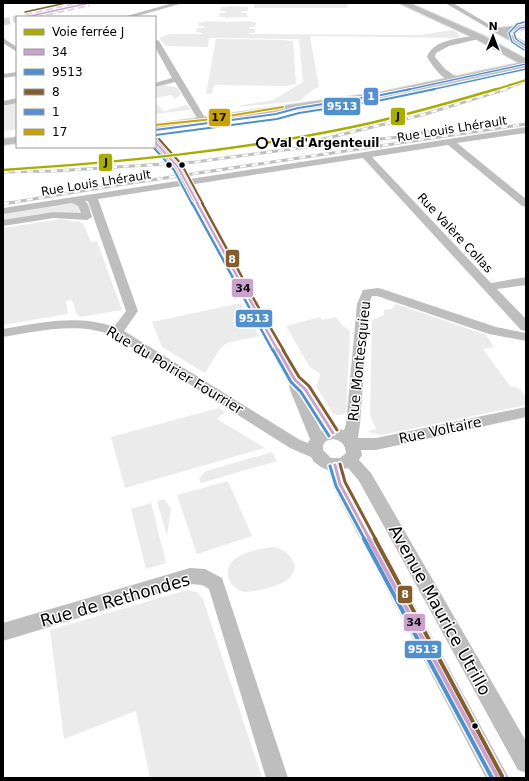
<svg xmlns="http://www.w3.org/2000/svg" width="529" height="781" viewBox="0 0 529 781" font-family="'DejaVu Sans',sans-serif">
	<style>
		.green { fill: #ebebeb }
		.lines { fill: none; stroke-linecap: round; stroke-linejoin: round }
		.minor-tunnel { stroke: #d9d9d9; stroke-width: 7; stroke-dasharray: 7 3.5; stroke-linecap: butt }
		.major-casing { stroke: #dbdbdb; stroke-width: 2 }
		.minor { fill: #bebebe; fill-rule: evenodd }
		.major { fill: #bebebe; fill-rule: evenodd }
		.rail-far2-casing { stroke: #bebebe; stroke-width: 2.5 }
		.rail-far1-casing { stroke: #bebebe; stroke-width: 3 }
		.rail-casing { stroke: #bebebe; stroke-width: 3.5 }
		.rail-far2 { stroke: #fff; stroke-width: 1.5; stroke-dasharray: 4.5; stroke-linecap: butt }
		.rail-far1 { stroke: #fff; stroke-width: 2; stroke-dasharray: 6; stroke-linecap: butt }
		.rail { stroke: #fff; stroke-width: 2.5; stroke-dasharray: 8; stroke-linecap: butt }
		.minor-bridge-far1 { stroke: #bebebe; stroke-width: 9 }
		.minor-bridge { stroke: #bebebe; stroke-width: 12 }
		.bus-1-far4-casing { stroke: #fff; stroke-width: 3 }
		.bus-1-far3-casing { stroke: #fff; stroke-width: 4 }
		.bus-1-far2-casing { stroke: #fff; stroke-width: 5 }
		.bus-1-far1-casing { stroke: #fff; stroke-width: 6 }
		.bus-1-casing { stroke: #fff; stroke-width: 7 }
		.bus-2-far4-casing { stroke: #fff; stroke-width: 3 }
		.bus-2-far3-casing { stroke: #fff; stroke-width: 4 }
		.bus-2-far2-casing { stroke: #fff; stroke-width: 5 }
		.bus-2-far1-casing { stroke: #fff; stroke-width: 6 }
		.bus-2-casing { stroke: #fff; stroke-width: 7 }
		.bus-3-far4-casing { stroke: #fff; stroke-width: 3 }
		.bus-3-far3-casing { stroke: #fff; stroke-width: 4 }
		.bus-3-far2-casing { stroke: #fff; stroke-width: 5 }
		.bus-3-far1-casing { stroke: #fff; stroke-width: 6 }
		.bus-3-casing { stroke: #fff; stroke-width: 7 }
		.bus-4-far1-casing { stroke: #fff; stroke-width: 3 }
		.bus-4-casing { stroke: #fff; stroke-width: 4 }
		.bus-5-casing { stroke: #fff; stroke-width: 4 }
		.bus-1-far4 { stroke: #c9a2cd; stroke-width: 1.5 }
		.bus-1-far3 { stroke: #c9a2cd; stroke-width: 2 }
		.bus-1-far2 { stroke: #c9a2cd; stroke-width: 2.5 }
		.bus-1-far1 { stroke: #c9a2cd; stroke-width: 3 }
		.bus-1 { stroke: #c9a2cd; stroke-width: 4 }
		.bus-2-far4 { stroke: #5091cb; stroke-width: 1.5 }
		.bus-2-far3 { stroke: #5091cb; stroke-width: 2 }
		.bus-2-far2 { stroke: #5091cb; stroke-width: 2.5 }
		.bus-2-far1 { stroke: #5091cb; stroke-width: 3 }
		.bus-2 { stroke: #5091cb; stroke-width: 4 }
		.bus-3-far4 { stroke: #845d2e; stroke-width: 1.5 }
		.bus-3-far3 { stroke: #845d2e; stroke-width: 2 }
		.bus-3-far2 { stroke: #845d2e; stroke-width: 2.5 }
		.bus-3-far1 { stroke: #845d2e; stroke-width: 3 }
		.bus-3 { stroke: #845d2e; stroke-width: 4 }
		.bus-4-far1 { stroke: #588fd2; stroke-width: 1.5 }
		.bus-4 { stroke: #588fd2; stroke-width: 2 }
		.bus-5 { stroke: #caa205; stroke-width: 2 }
		.rail-1-far1-casing { stroke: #fff; stroke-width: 3.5 }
		.rail-1-casing { stroke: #fff; stroke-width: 4.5 }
		.rail-1-far1 { stroke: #a8ad00; stroke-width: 2 }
		.rail-1 { stroke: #a8ad00; stroke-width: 2.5 }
		.stop-dot { fill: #fff; stroke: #000; stroke-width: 2 }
		.bus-dot { fill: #000; stroke: #fff; stroke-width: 1.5 }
		.labels { text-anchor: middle; stroke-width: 3; stroke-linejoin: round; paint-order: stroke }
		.far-street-label { font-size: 12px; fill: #000; stroke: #fff }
		.far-stop-label { font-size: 12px; font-weight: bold; fill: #000; stroke: #fff; text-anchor: start }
		.street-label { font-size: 14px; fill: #000; stroke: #fff }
		.near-street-label { font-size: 17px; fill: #000; stroke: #fff }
		.line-badge { stroke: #fff; stroke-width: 1.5 }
		.badge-label { font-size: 11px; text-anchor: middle; font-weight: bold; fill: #fff }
		.pale-badge-label { font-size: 11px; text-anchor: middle; font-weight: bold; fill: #111 }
	</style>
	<rect width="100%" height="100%" fill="#fff"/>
	<g class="green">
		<path d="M254,3h93l1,5h-94z"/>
		<path d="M227,6l21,1v4h-6l-1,2h6v4l-22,1v-1h-6l1,-4h6v-2h-6l1,-4h6z"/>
		<path d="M205,21l22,1 22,-1 1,1h6l-1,5h-6v1l6,1v4h-6v1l171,1 32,-5 7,4v4l-149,-2 9,51 -5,2 -14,12 -61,6 3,-2 31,-5 30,-18 -4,-43 -90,-1 -1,9 -42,-1 -7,-8 10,-4h33v-1l-6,-1 1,-4h7v-2h-6l1,-4h6z"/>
		<path d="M216,39l67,1 10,1 3,43 -9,2 -73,-1 -2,9h-6z"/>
		<path d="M164,85l14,3 3,6 -6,5 -4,-4 -16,3v-10z"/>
		<path d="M17,103v26l-12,2 -2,-3v-21z"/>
		<path d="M155,103l9,8 22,-6 3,1 1,4 -35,4z"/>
		<path d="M77,202l3,11 -77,9v-9z"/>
		<path d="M61,219l22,4 8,19 6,-1 25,69 -42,7 -4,-4 -4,-13 -6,1 2,13 -65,11v-97z"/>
		<path d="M241,303l18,33 -32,7 -7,6 -15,24 -43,-26 -10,-25z"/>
		<path d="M396,304l90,31 8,12 -11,2 27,37c12,1 16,8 16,19l-144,30 -11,-2 -3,-2 8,-2 -6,-14 2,-95 12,-5v-5l8,-1z"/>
		<path d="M320,317l2,3 14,-3 6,8 8,6 -4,81c-3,4 -9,3 -13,2l-17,-28 3,-7 1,-5 -11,-8 -23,-40z"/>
		<path d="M219,408l6,4 -8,7 48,29 -140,40 -14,-51z"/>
		<path d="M272,452l5,9 -76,22 -2,-5 7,-7z"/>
		<path d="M228,481l24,55 -55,18 -20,-59z"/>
		<path d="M164,499l7,9 -4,28 -10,-35z"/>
		<path d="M151,503l15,60 -20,6 -15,-60z"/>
		<path d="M272,547c17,2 32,20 15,33 -7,6 -32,12 -41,12 -17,-2 -25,-22 -11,-33 9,-8 26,-10 37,-12z"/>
		<path d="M187,590l10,2 6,7 59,179h-112l-14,-67 -72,28 -14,-109z"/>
	</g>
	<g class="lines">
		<g class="minor-tunnel">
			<path d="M26,17l63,-14"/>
			<path d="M3,22l14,-3"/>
		</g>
		<defs>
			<g id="major">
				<path d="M399,3h10l73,32 44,24v8l-145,31 -226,32v-6l226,-32 138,-29 -43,-24z"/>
				<path d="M526,25v4l-20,3 20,11v6l-33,-18 4,-3z"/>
				<path d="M17,137v6l-14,2v-6z"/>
			</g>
		</defs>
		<use href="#major" class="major-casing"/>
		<g class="minor">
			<path d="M173,3h10l-49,14h-11z"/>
			<path d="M445,3h8l47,28 -5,1z"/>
			<path d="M481,35l3,2 -1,1 -34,8 -13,7 -1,4 10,12 13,9v4c-13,2 -25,-15 -31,-25 6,-19 38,-19 54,-22z"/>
			<path d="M3,38l14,9v5l-14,-9z"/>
			<path d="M155,39l4,2 48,80 -1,2h-6l-25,-41 -20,5v-4l17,-5 -17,-31z"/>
			<path d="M17,72v4l-14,2v-4z"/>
			<path d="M17,98v5l-14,3v-5z"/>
			<path d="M526,127v6l-69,10 69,56v8l-4,-1 -74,-61 -76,12 119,126 35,-6v8l-29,4 29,30v12l-5,-1 -158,-172 -265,41 40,112 -14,20 176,109 8,3 2,-4 -20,-49 -2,-10 -95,-174 1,-2 4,-1 5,3 98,173 9,6 28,44 6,1 2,-6 11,-120 6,-14 15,-2 4,1 114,38 30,6v8l-37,-7 -112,-38h-5l-3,8 -9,120 -2,14h18l150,-31v10l-150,33h-15l1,5 -3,5 12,13 155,268v32l-8,-3 -159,-289 -11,-13 -4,1 4,14 161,295h-23l-152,-289 -6,-19 -7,-3 -7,-5 -3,-5 -21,-9 -178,-113c-36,-13 -72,-4 -109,2v-8c37,-6 74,-15 111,-2l12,-16 -38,-110h-3l3,3 4,13 -5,3 -33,-2 -51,8v-6l51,-8 27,1 -3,-7 -6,-3 -69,11v-6zM315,417l9,13 -3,1zM333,439c9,2 12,5 13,14l-6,5h-9l-8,-8v-5l3,-4z"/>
			<path d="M190,568l15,1 17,9 66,200h-22l-57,-189 -7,-4 -12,-1 -187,57v-18z"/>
		</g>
		<use href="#major" class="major"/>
		<defs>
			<path id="rail-far2" d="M503,90l23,-9"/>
			<g id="rail-far1">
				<path d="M403,134l50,-4"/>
				<path d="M315,141l107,-26 84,-26"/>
				<path d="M3,172l51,-1 141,-9 127,-17 87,-9"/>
				<path d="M3,204l115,-19 408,-61"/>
			</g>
			<path id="rail" d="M3,204l5,-1"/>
		</defs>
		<use href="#rail-far2" class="rail-far2-casing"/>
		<use href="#rail-far1" class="rail-far1-casing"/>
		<use href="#rail" class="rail-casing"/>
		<use href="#rail-far2" class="rail-far2"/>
		<use href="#rail-far1" class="rail-far1"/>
		<use href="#rail" class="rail"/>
		<path class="minor-bridge-far1" d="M155,142l23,25 19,37"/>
		<path class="minor-bridge" d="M197,203l1,3"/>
		<defs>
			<path id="bus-1-far4" d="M26,17l63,-14"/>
			<path id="bus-1-far3" d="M155,142l23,25 20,37"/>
			<path id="bus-1-far2" d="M197,203l81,148"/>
			<g id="bus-1-far1">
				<path d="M278,350l17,30 10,9 28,44"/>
				<path d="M335,465l5,19 30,56"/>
			</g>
			<path id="bus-1" d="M369,539l129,239"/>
			<g id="bus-2-far4">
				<path d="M524,50l-12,-8 -3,-9 8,-9 8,-2"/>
				<path d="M430,90l96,-21"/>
			</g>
			<g id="bus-2-far3">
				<path d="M156,135l121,-16 22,-6 83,-13 53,-11"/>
				<path d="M153,147l21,23 18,34"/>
			</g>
			<path id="bus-2-far2" d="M192,203l81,148"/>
			<g id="bus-2-far1">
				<path d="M273,350l18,32 10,10 28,44"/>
				<path d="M330,466l6,20 29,54"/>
			</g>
			<path id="bus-2" d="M364,539l128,239"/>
			<path id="bus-3-far4" d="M25,12l41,-9"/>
			<path id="bus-3-far3" d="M159,139l23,26 21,39"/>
			<path id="bus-3-far2" d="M202,203l54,100 28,48"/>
			<g id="bus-3-far1">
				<path d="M283,350l16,27 10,9 28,44"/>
				<path d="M340,464l5,18 31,58"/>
			</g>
			<path id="bus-3" d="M375,539l127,237"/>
			<g id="bus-4-far1">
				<path d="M526,27l-6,1 -6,5 2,6 10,7"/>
				<path d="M406,90l120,-26"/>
			</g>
			<path id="bus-4" d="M155,130l121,-16 22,-6 83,-13 30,-6"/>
			<path id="bus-5" d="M155,125l49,-5 79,-13"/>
		</defs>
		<use href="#bus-1-far4" class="bus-1-far4-casing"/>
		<use href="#bus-1-far3" class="bus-1-far3-casing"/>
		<use href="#bus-1-far2" class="bus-1-far2-casing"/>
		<use href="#bus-1-far1" class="bus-1-far1-casing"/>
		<use href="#bus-1" class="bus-1-casing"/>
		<use href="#bus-2-far4" class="bus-2-far4-casing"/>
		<use href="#bus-2-far3" class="bus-2-far3-casing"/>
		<use href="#bus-2-far2" class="bus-2-far2-casing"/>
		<use href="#bus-2-far1" class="bus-2-far1-casing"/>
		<use href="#bus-2" class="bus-2-casing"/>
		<use href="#bus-3-far4" class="bus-3-far4-casing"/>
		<use href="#bus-3-far3" class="bus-3-far3-casing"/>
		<use href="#bus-3-far2" class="bus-3-far2-casing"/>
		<use href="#bus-3-far1" class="bus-3-far1-casing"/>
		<use href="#bus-3" class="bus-3-casing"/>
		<use href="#bus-4-far1" class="bus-4-far1-casing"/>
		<use href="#bus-4" class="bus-4-casing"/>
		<use href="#bus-5" class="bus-5-casing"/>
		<use href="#bus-1-far4" class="bus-1-far4"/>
		<use href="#bus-1-far3" class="bus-1-far3"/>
		<use href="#bus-1-far2" class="bus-1-far2"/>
		<use href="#bus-1-far1" class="bus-1-far1"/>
		<use href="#bus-1" class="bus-1"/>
		<use href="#bus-2-far4" class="bus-2-far4"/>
		<use href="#bus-2-far3" class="bus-2-far3"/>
		<use href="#bus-2-far2" class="bus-2-far2"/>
		<use href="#bus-2-far1" class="bus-2-far1"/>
		<use href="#bus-2" class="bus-2"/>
		<use href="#bus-3-far4" class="bus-3-far4"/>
		<use href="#bus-3-far3" class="bus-3-far3"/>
		<use href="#bus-3-far2" class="bus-3-far2"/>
		<use href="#bus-3-far1" class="bus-3-far1"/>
		<use href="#bus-3" class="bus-3"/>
		<use href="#bus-4-far1" class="bus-4-far1"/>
		<use href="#bus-4" class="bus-4"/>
		<use href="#bus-5" class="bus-5"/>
		<defs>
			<path id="rail-1-far1" d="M494,90l32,-10"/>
			<path id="rail-1" d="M3,170c119,-8 237,-19 354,-44 47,-10 94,-24 140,-37"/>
		</defs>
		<use href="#rail-1-far1" class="rail-1-far1-casing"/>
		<use href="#rail-1" class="rail-1-casing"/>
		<use href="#rail-1-far1" class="rail-1-far1"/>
		<use href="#rail-1" class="rail-1"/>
	</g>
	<circle class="stop-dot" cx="262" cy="143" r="5"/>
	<g class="bus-dot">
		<circle cx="169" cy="165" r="3.5"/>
		<circle cx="182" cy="165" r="3.5"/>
		<circle cx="475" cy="726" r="3.5"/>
	</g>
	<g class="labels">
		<g class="far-street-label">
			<text transform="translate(452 129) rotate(-9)" y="4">Rue Louis Lhérault</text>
			<text transform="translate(96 183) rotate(-9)" y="4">Rue Louis Lhérault</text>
			<text transform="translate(455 233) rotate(47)" y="4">Rue Valère Collas</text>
		</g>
		<g class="far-stop-label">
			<text x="271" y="147">Val d'Argenteuil</text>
		</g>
		<g class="street-label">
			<text transform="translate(359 361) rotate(-84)" y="5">Rue Montesquieu</text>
			<text transform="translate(175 370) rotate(31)" y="5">Rue du Poirier Fourrier</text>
			<text transform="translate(440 430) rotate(-12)" y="5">Rue Voltaire</text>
		</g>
		<g class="near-street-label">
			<text transform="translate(115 600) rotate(-16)" y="6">Rue de Rethondes</text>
			<text transform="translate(440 610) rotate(61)" y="6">Avenue Maurice Utrillo</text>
		</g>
	</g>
	<g class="line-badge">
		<rect x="363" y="87" width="16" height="19" rx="4" fill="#588fd2"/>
		<rect x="323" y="97" width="38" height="19" rx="4" fill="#5091cb"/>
		<rect x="390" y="107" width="16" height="19" rx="4" fill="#a8ad00"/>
		<rect x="208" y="108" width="23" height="19" rx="4" fill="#caa205"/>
		<rect x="98" y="153" width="15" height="19" rx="4" fill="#a8ad00"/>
		<rect x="225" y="249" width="15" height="19" rx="4" fill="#845d2e"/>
		<rect x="231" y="278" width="23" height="20" rx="4" fill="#c9a2cd"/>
		<rect x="235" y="309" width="38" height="19" rx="4" fill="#5091cb"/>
		<rect x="397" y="585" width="16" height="19" rx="4" fill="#845d2e"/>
		<rect x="403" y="613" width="23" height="19" rx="4" fill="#c9a2cd"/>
		<rect x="404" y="640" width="38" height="19" rx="4" fill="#5091cb"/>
	</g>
	<g class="badge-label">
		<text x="371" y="100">1</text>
		<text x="342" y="110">9513</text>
		<text x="232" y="263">8</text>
		<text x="254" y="322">9513</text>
		<text x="405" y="598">8</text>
		<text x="423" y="653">9513</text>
	</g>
	<g class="pale-badge-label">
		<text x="398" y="120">J</text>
		<text x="219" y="121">17</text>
		<text x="106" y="166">J</text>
		<text x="243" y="292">34</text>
		<text x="414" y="626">34</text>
	</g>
	<rect width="529" height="781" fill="none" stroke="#000000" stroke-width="8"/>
	<rect x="16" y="16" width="140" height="132" fill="#ffffff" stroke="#999999"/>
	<rect x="24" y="29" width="20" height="6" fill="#a8ad00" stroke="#999999"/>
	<text x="52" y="36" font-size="12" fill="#000000">Voie ferrée J</text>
	<rect x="24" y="49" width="20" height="6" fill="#c9a2cd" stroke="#999999"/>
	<text x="52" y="56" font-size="12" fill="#000000">34</text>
	<rect x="24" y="69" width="20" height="6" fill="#5091cb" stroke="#999999"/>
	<text x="52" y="76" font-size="12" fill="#000000">9513</text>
	<rect x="24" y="89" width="20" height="6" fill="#845d2e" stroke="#999999"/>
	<text x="52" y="96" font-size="12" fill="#000000">8</text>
	<rect x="24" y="109" width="20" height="6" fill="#588fd2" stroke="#999999"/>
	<text x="52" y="116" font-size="12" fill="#000000">1</text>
	<rect x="24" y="129" width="20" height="6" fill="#caa205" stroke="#999999"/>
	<text x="52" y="136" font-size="12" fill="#000000">17</text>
	<g transform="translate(493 36) rotate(1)" stroke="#ffffff" stroke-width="3" paint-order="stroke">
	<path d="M0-3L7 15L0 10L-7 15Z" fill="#000000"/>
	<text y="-6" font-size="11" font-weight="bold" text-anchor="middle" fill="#000000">N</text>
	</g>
</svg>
